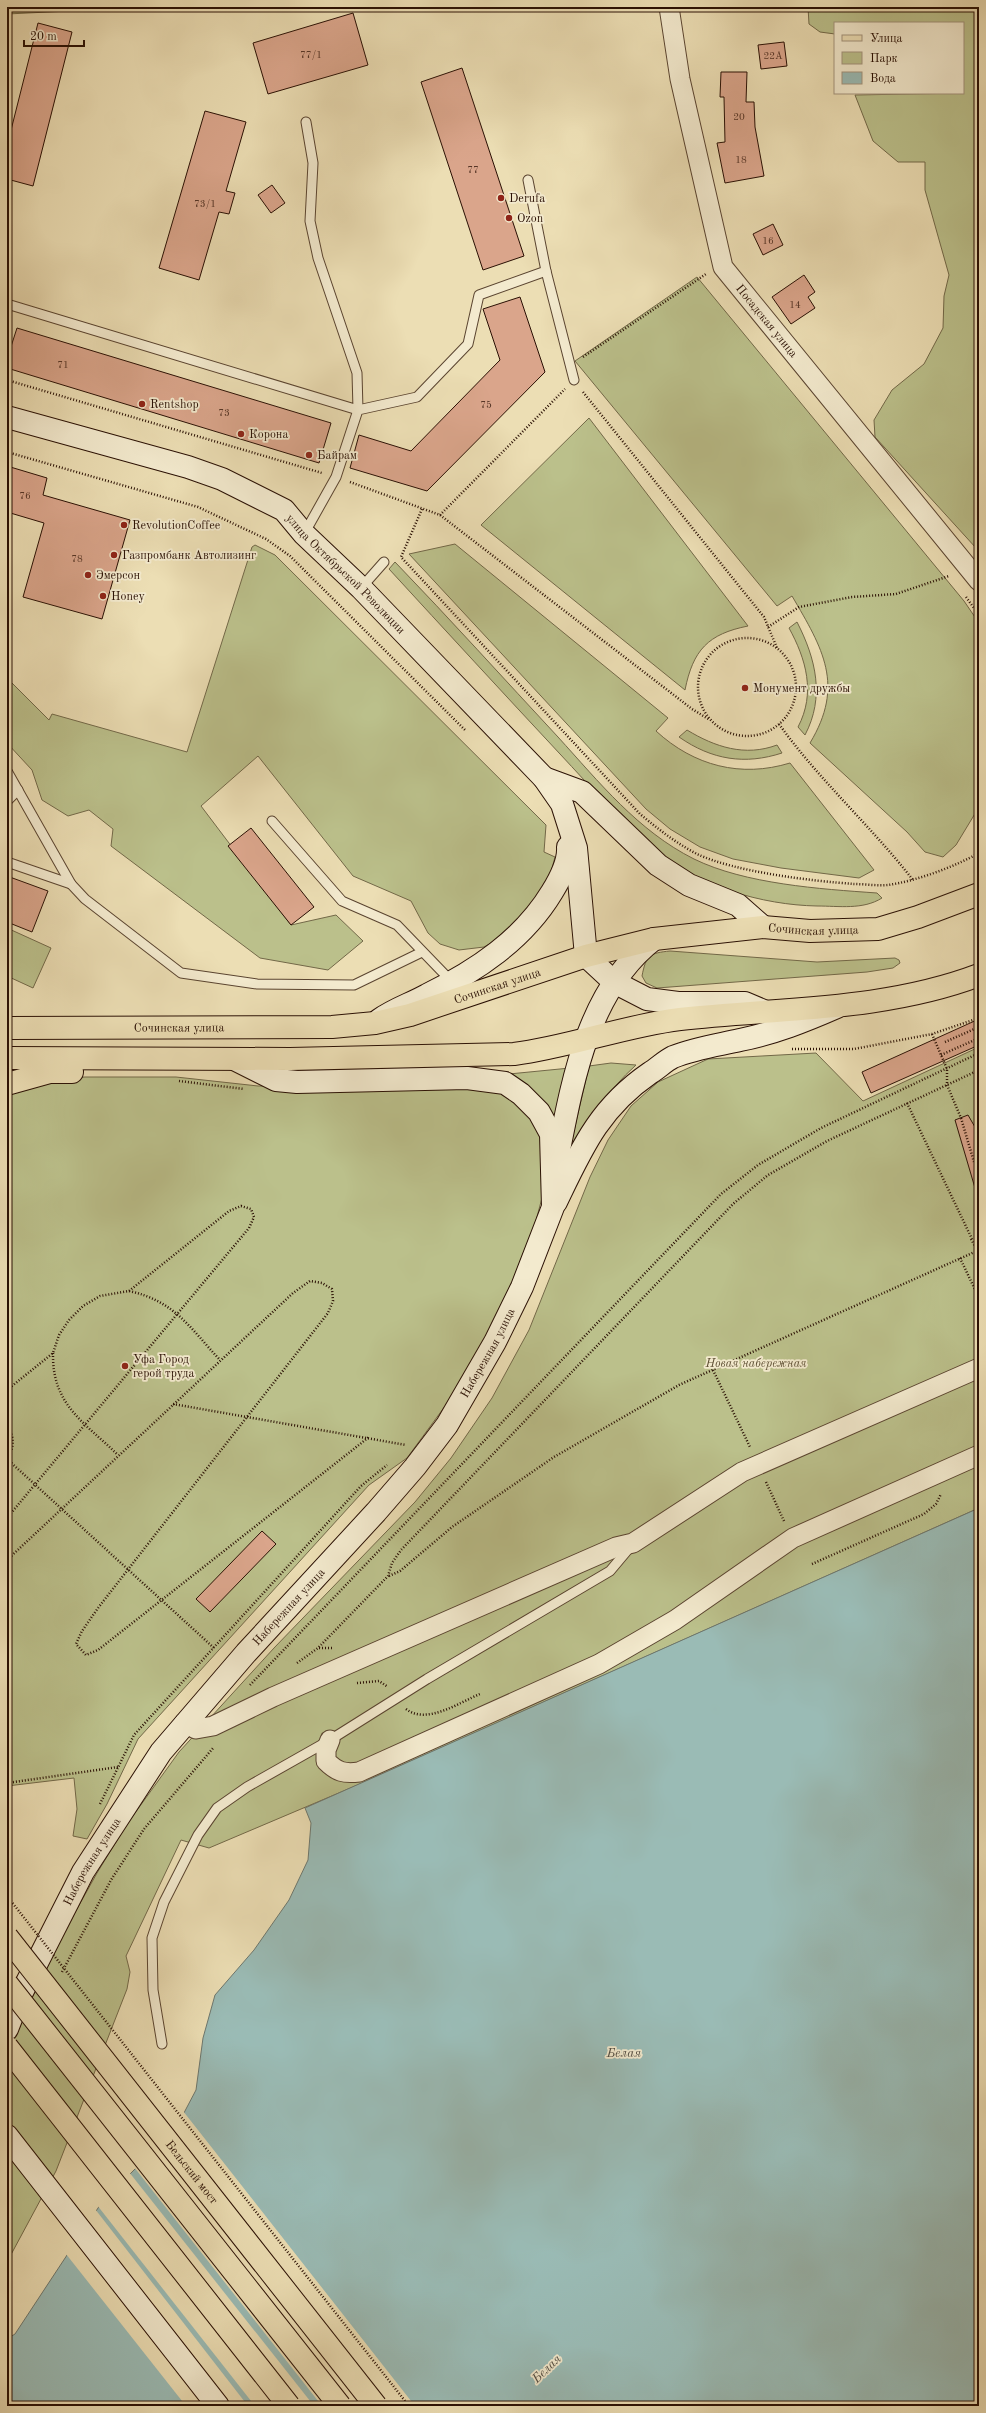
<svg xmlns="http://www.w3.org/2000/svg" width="986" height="2413" viewBox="0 0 986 2413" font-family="'Old Standard TT',serif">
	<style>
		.green { fill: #bbc08b; stroke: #726848 }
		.water { fill: #9abbb5; stroke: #6d776e }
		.pier { fill: #ecdeb4 }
		.building { fill: #daa58b; stroke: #2a1004 }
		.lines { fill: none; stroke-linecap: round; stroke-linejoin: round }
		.lane-casing { stroke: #5a4430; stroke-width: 11 }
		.street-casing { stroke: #5a4430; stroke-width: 21 }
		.secondary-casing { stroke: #2a1004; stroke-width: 24 }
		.primary-casing { stroke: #2a1004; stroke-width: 24 }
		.path { stroke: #2a1004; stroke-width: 2.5; stroke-dasharray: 1 2; stroke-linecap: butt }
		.lane { stroke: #f3eace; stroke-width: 9 }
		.street { stroke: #f3eace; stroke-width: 19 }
		.secondary { stroke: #f3eace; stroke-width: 22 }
		.primary { stroke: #ecdeb4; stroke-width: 22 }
		.primary-bridge-casing { stroke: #2a1004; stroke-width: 24; stroke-linecap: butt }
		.path-bridge { stroke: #2a1004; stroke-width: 2.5; stroke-dasharray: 1 2; stroke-linecap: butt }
		.primary-bridge { stroke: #ecdeb4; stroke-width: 22 }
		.poi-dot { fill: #8f2418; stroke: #f3eace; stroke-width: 1.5 }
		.labels { text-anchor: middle; stroke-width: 3.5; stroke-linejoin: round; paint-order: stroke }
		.number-label { font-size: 10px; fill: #563526 }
		.poi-label { font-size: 12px; fill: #2a1004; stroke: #f3eace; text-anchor: start }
		.street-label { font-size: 12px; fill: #2a1004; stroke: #f3eace }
		.park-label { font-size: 12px; font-style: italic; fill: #5d4e33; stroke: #f3eace }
		.water-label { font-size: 13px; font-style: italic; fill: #514c42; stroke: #f3eace }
	</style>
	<rect width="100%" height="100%" fill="#ecdeb4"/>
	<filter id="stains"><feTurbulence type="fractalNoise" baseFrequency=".005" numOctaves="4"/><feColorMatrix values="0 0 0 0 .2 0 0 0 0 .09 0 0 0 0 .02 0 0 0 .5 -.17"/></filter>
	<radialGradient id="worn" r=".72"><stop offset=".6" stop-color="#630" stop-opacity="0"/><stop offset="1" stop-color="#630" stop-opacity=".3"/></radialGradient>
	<g class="green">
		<path d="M7,7h81l1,3 -82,4z"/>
		<path d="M808,7h171v539l-3,2 -101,-111 -1,-17 18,-30 32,-26 19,-36 1,-32 5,-21 -24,-85v-28h-27l-25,-21 -18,-46 108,-2v-70h-128v11l-15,-2 -11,-8z"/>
		<path d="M697,277l267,324 15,22v184l-23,38 -13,12 -18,-5 -18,-20 -97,-89c35,-58 13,-94 -18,-147l-15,10 -202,-245z"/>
		<path d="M589,418l159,208c-40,8 -55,24 -63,64l-204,-165z"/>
		<path d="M455,544l213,174 -12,13c38,35 85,47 134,32l84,107 -15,8 -78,-10 -48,-9 -33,-12 -30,-18 -24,-20 -237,-255z"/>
		<path d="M255,545l20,10 271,270 -2,27 11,5 -8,30 -42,48 -21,12 -25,3 -19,-6 -12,-11 -17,-32 -58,-25 -95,-120 -57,50 90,119 45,-10 27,26 -35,29 -68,-12 -149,-112 2,-17 -24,-19 -21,6 -26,-16 -10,-30 -25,-27v-65l42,42 3,-6 135,38 65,-205z"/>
		<path d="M395,562c55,57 109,117 163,175 41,45 80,94 136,122 51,25 126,30 183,34l5,5c-19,12 -43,8 -65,8 -55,-1 -119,-20 -162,-55 -34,-29 -64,-64 -95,-97 -57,-61 -114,-123 -171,-185z"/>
		<path d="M797,622c19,37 28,75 8,113l-7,-8c18,-34 8,-68 -9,-99z"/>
		<path d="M687,730c28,17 58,27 90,15l5,8c-37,12 -70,7 -103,-16z"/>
		<path d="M7,928l44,20 -18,40 -26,-12z"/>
		<path d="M670,951l147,11 78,-4 4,2 1,3 -7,5 -26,4 -210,16 -11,-5 -4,-7c4,-21 8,-23 28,-25z"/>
		<path d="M979,1047v461l-619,276 -151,64 -28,-8 -55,116 4,16 -3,17 -71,182 -49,91v-205l23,-55 33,-68 34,-61 30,-49 52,-72 95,-104 141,-146 36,-44 41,-60 37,-68 61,-153 18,-37 23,-34 27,-24 50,-23 108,-6 47,48z"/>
		<path d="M611,1063l25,2c-29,26 -49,58 -68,92l21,-91z"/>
		<path d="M570,1068l-12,56 -49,-50z"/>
		<path d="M85,1077h91l82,9h99l138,4 18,10 16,15 12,18 2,61 -10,38 -25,61 -46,90 -55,75 -38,27 -231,254 -31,65 -20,35 -14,-3 4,-27 -3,-31 -67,8v-694l44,-13z"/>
	</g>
	<path class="water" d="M979,1508v898h-972v-67l8,-5 87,-132 74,-74 20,-38 7,-52 12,-43 39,-45 35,-50 19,-40 3,-37 -6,-15z"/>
	<g class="pier">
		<path d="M183,2111l232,295h-93l-188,-239 40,-40z"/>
		<path d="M129,2172l185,234h-59l-158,-201z"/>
		<path d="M95,2209l153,197h-62l-120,-152z"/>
	</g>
	<g class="building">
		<path d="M353,13l15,52 -100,29 -15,-51z"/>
		<path d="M38,23l34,9 -39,154 -26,-7v-33z"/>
		<path d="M784,42l3,24 -26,3 -3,-24z"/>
		<path d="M462,68l62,188 -41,14 -62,-188z"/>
		<path d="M721,72h26l-1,30h8l1,25 9,49 -39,7 -8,-40 8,-1 -1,-45h-4z"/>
		<path d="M205,111l41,11 -20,69 9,2 -6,21 -10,-2 -20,68 -40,-12z"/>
		<path d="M272,185l13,18 -14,10 -13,-18z"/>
		<path d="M773,224l10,21 -20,10 -10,-21z"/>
		<path d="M804,275l11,17 -7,5 7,11 -24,16 -19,-27z"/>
		<path d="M520,297l25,75 -118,119 -77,-23 9,-33 52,16 89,-91 -17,-51z"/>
		<path d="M17,328l314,95 -12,40 -312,-95v-9z"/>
		<path d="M7,466l40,12 -4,17 87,25 -28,99 -79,-22 21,-74 -37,-11z"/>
		<path d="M251,828l63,79 -23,18 -63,-79z"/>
		<path d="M7,876l41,15 -16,41 -25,-10z"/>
		<path d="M979,1019v26l-108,48 -9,-21z"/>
		<path d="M968,1115l11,19v54h-4l-20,-68z"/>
		<path d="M262,1531l14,13 -66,68 -14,-13z"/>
	</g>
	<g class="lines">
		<defs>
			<g id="lane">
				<path d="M528,180l18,91 28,109"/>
				<path d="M7,304l351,106 -1,-37 -39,-115 -8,-37 3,-58 -7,-41"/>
				<path d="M304,534l32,-57 22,-67 59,-13 51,-53 11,-49 67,-24"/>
				<path d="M361,588l23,-26"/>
				<path d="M7,771l64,113 14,15 96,74 76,11 97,1 68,-33"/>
				<path d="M7,801l11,-11"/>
				<path d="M272,821l70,80 55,24 55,57"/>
				<path d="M7,862l64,22"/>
				<path d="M162,2044l-9,-54 -1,-52 12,-36 34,-67 19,-27 30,-21 83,-47 97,-61 183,-108 21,-25"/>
			</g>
			<g id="street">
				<path id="s1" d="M669,7l11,72 43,188 256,314"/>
				<path d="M184,1723l12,6 17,-3 60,-29 343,-150 17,-4 109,-71 237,-104"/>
				<path d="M330,1740l-4,10v11c11,11 18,13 33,11l240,-108 76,-44 118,-82 186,-83"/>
			</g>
			<g id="secondary">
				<path id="s2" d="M7,417l181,50 34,12 62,31 20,24 57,54 183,190 18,26 14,44 10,108 28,26 33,17 31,4h67l21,9"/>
				<path d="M544,778l38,14 76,73 31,20 49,20 25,22"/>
				<path d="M379,1020c15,-11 32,-16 48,-25 49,-24 96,-55 125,-103 8,-13 17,-29 16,-45"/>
				<path d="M558,1155c15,-77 31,-166 96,-216"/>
				<path d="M556,1202c26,-54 43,-94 94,-129 8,-5 15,-12 23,-16 22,-9 45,-12 67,-17 35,-7 65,-19 97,-33"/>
				<path id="s3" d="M7,2029l13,-33 63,-124 78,-120 85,-99 130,-141 39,-45 32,-42 48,-83 27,-55 31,-80 -2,-73 -12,-22 -18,-18 -16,-11 -38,-5 -170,4 -21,-2 -42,-21"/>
				<path d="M7,2136l211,270"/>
			</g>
			<g id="primary">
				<path id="s4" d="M7,1028l325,-1 43,-4 35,-8 176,-59 68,-17 109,-12 47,4 68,-2 40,-12 61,-23"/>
				<path d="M7,1058l283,1 224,-5c56,-7 109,-28 166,-35 100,-11 204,-8 299,-44"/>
				<path d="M7,1084l43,-12h22"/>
			</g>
		</defs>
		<use href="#lane" class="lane-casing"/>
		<use href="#street" class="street-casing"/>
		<use href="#secondary" class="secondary-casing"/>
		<use href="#primary" class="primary-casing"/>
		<g class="path">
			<path d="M583,357l123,-83"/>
			<path d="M7,380l315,93"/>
			<path d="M583,392l181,225 13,31"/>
			<path d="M7,452l191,55 68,32 24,17 176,175"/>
			<path d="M350,482l90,33 252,194 18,11"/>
			<path d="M422,509l-21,48 239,257c18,15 36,29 57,40 38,18 115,27 157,30 11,0 23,2 34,1 28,-4 66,-18 91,-32"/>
			<path d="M440,515l125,-126"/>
			<path d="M966,597l13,18"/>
			<path d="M768,627l31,-20 53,-10 44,-3 53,-18"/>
			<circle cx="747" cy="687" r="49"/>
			<path d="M779,724c40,56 92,102 134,156"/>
			<path d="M932,1034l15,35v16l14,33 13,44"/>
			<path d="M945,1042l34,-15"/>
			<path d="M792,1049h62l78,-15 47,-16"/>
			<path d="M941,1055l38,-17"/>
			<path d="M179,1081l65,8"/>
			<path d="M907,1103l65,136"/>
			<path d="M971,1239l6,11"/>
			<path d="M960,1258l19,40"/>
			<path d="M129,1291c46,10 61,37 91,69"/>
			<path d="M53,1353c-1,52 31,69 65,102"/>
			<path d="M713,1370l37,77"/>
			<path d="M7,1390l46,-37 6,-18 10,-15 14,-14 17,-10 29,-5 100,-80 12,-5 10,3 3,8 -5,11 -242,290"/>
			<path d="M173,1404l233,41"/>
			<path d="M7,1426c8,12 7,20 1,32"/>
			<path d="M7,1459l207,189"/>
			<path d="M766,1482l18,39"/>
			<path d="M7,1560l286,-267 17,-12 12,2 10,6 1,12 -5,12 -230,295 -16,23 -6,13 10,11 12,-5 271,-213"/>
			<path d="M812,1564l112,-50 12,-10 5,-10"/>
			<path d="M389,1576l11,-5 52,-44 102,-70 125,-72 300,-135"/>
			<path d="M319,1648h15"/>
			<path d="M297,1663l21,-15 70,-72 4,-13 9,-13 332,-346 35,-29 59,-34 152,-71"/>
			<path d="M357,1683l22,-2 9,6"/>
			<path d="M250,1685l471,-491 37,-29 63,-37 158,-75"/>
			<path d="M406,1709c21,16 52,-6 74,-15"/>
			<path d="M7,1783l111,-16"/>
			<path d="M100,1804l34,-69 227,-249 26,-21"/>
			<path d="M62,1972l49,-92 33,-51 70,-82"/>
			<path d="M7,2097l4,-11"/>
		</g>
		<use href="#lane" class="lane"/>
		<use href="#street" class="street"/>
		<use href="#secondary" class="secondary"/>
		<use href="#primary" class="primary"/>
		<defs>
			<g id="primary-bridge">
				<path id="s5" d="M7,1937l369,469"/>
				<path d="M7,1984l333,422"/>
				<path d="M7,2047l282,359"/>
			</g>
		</defs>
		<use href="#primary-bridge" class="primary-bridge-casing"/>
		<path class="path-bridge" d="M7,1896l402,510"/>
		<use href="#primary-bridge" class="primary-bridge"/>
	</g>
	<g class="poi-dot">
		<circle cx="501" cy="198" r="4"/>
		<circle cx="509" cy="218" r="4"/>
		<circle cx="142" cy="404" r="4"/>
		<circle cx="241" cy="434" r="4"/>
		<circle cx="309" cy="455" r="4"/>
		<circle cx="124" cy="525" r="4"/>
		<circle cx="114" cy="555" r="4"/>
		<circle cx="88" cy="575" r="4"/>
		<circle cx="103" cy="596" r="4"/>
		<circle cx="745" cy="688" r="4"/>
		<circle cx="125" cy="1366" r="4"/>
	</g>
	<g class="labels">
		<g class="number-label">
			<text x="311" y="58">77/1</text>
			<text x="773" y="59">22А</text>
			<text x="739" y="120">20</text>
			<text x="741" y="163">18</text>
			<text x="473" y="173">77</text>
			<text x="205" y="207">73/1</text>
			<text x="768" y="244">16</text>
			<text x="795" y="308">14</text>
			<text x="63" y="368">71</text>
			<text x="486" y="408">75</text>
			<text x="224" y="416">73</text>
			<text x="25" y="499">76</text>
			<text x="77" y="562">78</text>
		</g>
		<g class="poi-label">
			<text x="509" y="202">Derufa</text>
			<text x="517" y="222">Ozon</text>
			<text x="150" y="408">Rentshop</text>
			<text x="249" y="438">Корона</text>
			<text x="317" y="459">Байрам</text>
			<text x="132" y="529">RevolutionCoffee</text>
			<text x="122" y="559">Газпромбанк Автолизинг</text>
			<text x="96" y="579">Эмерсон</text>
			<text x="111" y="600">Honey</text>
			<text x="753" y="692">Монумент дружбы</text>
			<text x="133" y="1363">Уфа Город<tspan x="133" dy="14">герой труда</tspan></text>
		</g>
		<g class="street-label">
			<text dy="4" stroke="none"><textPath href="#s1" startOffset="335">Посадская улица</textPath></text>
			<text dy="4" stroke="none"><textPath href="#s2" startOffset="382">улица Октябрьской Революции</textPath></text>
			<text dy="4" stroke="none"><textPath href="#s4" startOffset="820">Сочинская улица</textPath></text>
			<text dy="4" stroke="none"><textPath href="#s4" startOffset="496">Сочинская улица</textPath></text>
			<text dy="4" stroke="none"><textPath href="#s4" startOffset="172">Сочинская улица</textPath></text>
			<text dy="4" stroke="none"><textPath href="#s3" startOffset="835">Набережная улица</textPath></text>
			<text dy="4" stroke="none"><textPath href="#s3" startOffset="511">Набережная улица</textPath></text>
			<text dy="4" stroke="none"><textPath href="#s3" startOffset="188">Набережная улица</textPath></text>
			<text dy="4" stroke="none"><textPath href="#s5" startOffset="299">Бельский мост</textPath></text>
		</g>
		<g class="park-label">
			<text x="756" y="1367">Новая набережная</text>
		</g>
		<g class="water-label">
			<text x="624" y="2057">Белая</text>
			<text transform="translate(546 2368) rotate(-44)" y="5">Белая</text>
		</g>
	</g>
	<rect width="986" height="2413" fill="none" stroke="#ecdeb4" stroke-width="24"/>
	<rect x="8" y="8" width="970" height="2397" fill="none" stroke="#2a1004" stroke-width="2"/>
	<rect x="12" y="12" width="962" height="2389" fill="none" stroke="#2a1004"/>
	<rect x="834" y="22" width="130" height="72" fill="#f3eace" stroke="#a3937d"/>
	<rect x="842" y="35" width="20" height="6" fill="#ecdeb4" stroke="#a3937d"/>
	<text x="870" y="42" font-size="12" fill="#2a1004">Улица</text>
	<rect x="842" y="52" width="20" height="12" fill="#bbc08b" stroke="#a3937d"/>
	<text x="870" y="62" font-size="12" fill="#2a1004">Парк</text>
	<rect x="842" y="72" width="20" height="12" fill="#9abbb5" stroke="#a3937d"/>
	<text x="870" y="82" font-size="12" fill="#2a1004">Вода</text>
	<path d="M24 40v6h60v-6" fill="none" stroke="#2a1004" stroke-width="2"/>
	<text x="30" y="40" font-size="12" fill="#2a1004" stroke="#f3eace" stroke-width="3" paint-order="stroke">20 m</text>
	<rect width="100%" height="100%" filter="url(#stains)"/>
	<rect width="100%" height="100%" fill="url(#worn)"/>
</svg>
